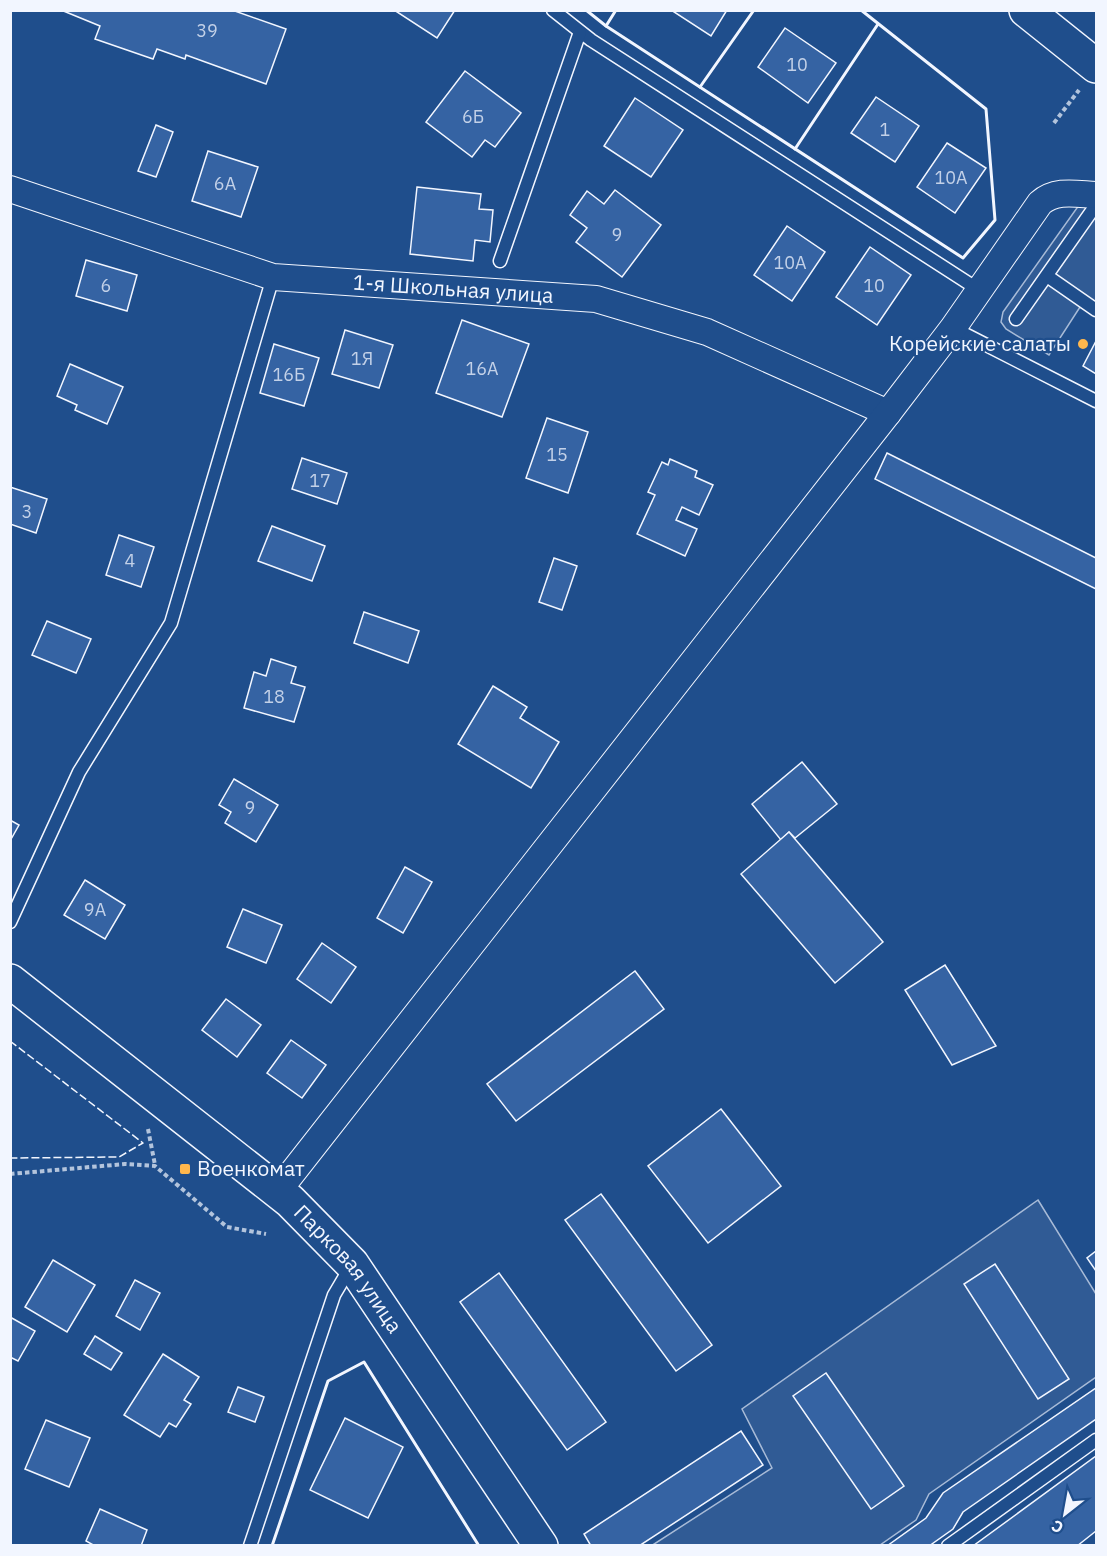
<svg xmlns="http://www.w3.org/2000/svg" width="1107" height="1556" viewBox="0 0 1107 1556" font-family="'IBM Plex Sans',sans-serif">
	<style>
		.built { fill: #305b95; stroke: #a8bbd7; stroke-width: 1.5 }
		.building { fill: #3563a3; stroke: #f2f6ff; stroke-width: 1.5 }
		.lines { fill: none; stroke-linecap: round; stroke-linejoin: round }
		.lane-casing { stroke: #f2f6ff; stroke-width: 15 }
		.street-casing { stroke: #f2f6ff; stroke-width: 28 }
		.secondary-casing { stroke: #f2f6ff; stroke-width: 36 }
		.path { stroke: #b3c4dc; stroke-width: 4; stroke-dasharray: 4.5 3; stroke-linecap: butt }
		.lane { stroke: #1f4e8c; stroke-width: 12 }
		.street { stroke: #1f4e8c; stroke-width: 26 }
		.secondary { stroke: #1f4e8c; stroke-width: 33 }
		.fence { stroke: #f2f6ff; stroke-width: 1.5; stroke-dasharray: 8 3; stroke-linecap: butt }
		.wall { stroke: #f2f6ff; stroke-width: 3 }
		.poi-dot { fill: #ffb74d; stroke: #1f4e8c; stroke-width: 2 }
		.labels { text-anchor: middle; stroke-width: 4.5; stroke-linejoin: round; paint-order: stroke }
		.number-label { font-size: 18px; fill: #c3d1e8 }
		.street-label { font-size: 21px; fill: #f2f6ff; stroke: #1f4e8c }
		.poi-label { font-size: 21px; fill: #f2f6ff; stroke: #1f4e8c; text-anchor: end }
	</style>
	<rect width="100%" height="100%" fill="#1f4e8c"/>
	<g class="built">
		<path d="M1084,198l12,9v108l-16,-8 -31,48 -43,-26 -5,-7 2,-10z"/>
		<path d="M1038,1200l58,94v83l-167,117 -13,26 -36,25 -229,1 121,-78 -30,-59z"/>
	</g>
	<g class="building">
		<path d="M61,10h171l54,19 -20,55 -80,-29 -1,4 -28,-10 -4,10 -58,-20 5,-13z"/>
		<path d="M394,10h61l-18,28z"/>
		<path d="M671,10h56l-16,26z"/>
		<path d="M785,28l51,35 -28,40 -50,-36z"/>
		<path d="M465,71l56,42 -26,34 -10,-7 -13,17 -46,-35z"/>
		<path d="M876,97l43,29 -24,36 -44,-29z"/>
		<path d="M635,98l48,32 -32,47 -47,-31z"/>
		<path d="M156,125l17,7 -17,45 -18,-6z"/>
		<path d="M947,143l39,25 -31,45 -38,-26z"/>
		<path d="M208,151l50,16 -17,50 -49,-16z"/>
		<path d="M417,187l64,7 -2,15 14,1 -3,32 -15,-2 -2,21 -63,-7z"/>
		<path d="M615,190l46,35 -39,52 -46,-35 11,-14 -17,-13 17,-24 17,13z"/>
		<path d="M787,226l38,26 -33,49 -38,-26z"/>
		<path d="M870,247l41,28 -34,50 -41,-28z"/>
		<path d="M86,260l51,15 -10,36 -51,-15z"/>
		<path d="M462,320l67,24 -27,73 -66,-24z"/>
		<path d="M345,330l48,15 -14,43 -47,-14z"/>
		<path d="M1096,341v33l-13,-8z"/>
		<path d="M274,344l45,14 -15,48 -44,-13z"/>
		<path d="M70,364l53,23 -16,37 -32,-14 2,-5 -20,-9z"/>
		<path d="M547,418l41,14 -20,61 -42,-15z"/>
		<path d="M887,453l209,105v31l-221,-110z"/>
		<path d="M302,458l45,15 -10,31 -45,-15z"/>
		<path d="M670,459l27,12 -2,6 18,8 -14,30 -17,-8 -6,13 21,9 -12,27 -48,-22 18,-39 -7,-3 14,-30 6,3z"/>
		<path d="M10,487l37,12 -11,34 -26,-9z"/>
		<path d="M272,526l53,20 -13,35 -54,-20z"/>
		<path d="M119,535l35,12 -13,40 -35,-12z"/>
		<path d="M554,558l23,8 -15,44 -23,-8z"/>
		<path d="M364,612l55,19 -11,32 -54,-20z"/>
		<path d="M47,621l44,18 -15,34 -44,-18z"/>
		<path d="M271,659l25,8 -5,16 14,4 -11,35 -50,-14 10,-36 12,4z"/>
		<path d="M493,686l34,21 -7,11 39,24 -28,46 -73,-44z"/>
		<path d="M802,762l35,42 -42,34 -6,-6 -8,8 -29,-36z"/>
		<path d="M234,779l44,26 -22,37 -31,-19 6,-11 -12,-7z"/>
		<path d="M10,820l9,5 -9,16z"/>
		<path d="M789,832l94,110 -48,41 -94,-109z"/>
		<path d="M405,867l27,15 -29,51 -26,-15z"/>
		<path d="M85,880l40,25 -20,34 -41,-24z"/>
		<path d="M243,909l39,16 -16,38 -39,-16z"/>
		<path d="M322,943l34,24 -25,36 -34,-24z"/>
		<path d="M945,965l51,81 -44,19 -47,-75z"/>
		<path d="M635,971l29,38 -148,112 -29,-37z"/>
		<path d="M226,999l35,26 -24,32 -35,-27z"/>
		<path d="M291,1040l35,25 -24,33 -35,-25z"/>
		<path d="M721,1109l60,77 -73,57 -60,-77z"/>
		<path d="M601,1194l111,151 -36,26 -111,-151z"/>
		<path d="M1096,1251v20l-9,-13z"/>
		<path d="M53,1260l42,25 -28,47 -42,-25z"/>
		<path d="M995,1264l74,115 -31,20 -74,-115z"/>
		<path d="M499,1273l107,149 -39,28 -107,-148z"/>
		<path d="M135,1280l25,13 -20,37 -24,-14z"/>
		<path d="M10,1317l25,14 -17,30 -8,-4z"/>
		<path d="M95,1336l27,17 -11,17 -27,-16z"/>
		<path d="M163,1354l36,23 -15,23 7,4 -15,23 -7,-4 -9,14 -36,-22z"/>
		<path d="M826,1373l78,113 -33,23 -78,-113z"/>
		<path d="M238,1387l26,10 -9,25 -27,-10z"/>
		<path d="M1096,1388v31l-133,93 -10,17 -24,17h-42l39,-28 17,-25z"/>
		<path d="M345,1418l58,29 -35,71 -58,-28z"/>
		<path d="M46,1420l44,18 -21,49 -44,-18z"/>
		<path d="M741,1431l22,34 -124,81h-48l-7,-12z"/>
		<path d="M1096,1456v75l-19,15h-104z"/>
		<path d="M100,1509l47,21 -6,16h-46l-9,-5z"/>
	</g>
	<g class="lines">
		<defs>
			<g id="lane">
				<path d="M553,10l38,30 388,250"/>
				<path d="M500,261l80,-229"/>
				<path d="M1047,276l49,34"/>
				<path d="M1016,319l80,-114"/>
				<path d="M953,328l143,73"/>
				<path d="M10,922l69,-150 92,-149 102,-346"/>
				<path d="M250,1546l84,-251 16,-27"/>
				<path d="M948,1546l148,-106"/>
			</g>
			<g id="street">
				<path id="s1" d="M10,189l263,88 323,22 111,33 181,81"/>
				<path d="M278,1191l610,-778 65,-85 87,-125c16,-14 36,-9 56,-8"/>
			</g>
			<g id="secondary">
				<path d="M1026,10l70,56"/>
				<path id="s2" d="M10,981l280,220 62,63 189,282"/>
			</g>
		</defs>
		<use href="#lane" class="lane-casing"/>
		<use href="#street" class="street-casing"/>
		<use href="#secondary" class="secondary-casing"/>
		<g class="path">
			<path d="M1054,123l25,-33"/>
			<path d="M148,1129l7,36"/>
			<path d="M10,1174l115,-10 30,2 72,61 39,7"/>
		</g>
		<use href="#lane" class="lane"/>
		<use href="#street" class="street"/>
		<use href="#secondary" class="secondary"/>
		<path class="fence" d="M10,1041l133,102 -24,14 -109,1"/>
		<g class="wall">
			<path d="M586,10l20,16 357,232 32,-38 -9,-111 -125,-99"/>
			<path d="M606,26l10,-16"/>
			<path d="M700,87l54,-77"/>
			<path d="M795,149l83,-125"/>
			<path d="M272,1546l56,-165 36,-19 115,184"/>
		</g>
	</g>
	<g class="poi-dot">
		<circle cx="1083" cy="344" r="6"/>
		<rect x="179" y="1163" width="12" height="12" rx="3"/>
	</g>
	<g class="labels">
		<g class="number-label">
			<text x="207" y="37">39</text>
			<text x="797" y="71">10</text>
			<text x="473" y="123">6Б</text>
			<text x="885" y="136">1</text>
			<text x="951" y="184">10А</text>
			<text x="225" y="190">6А</text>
			<text x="617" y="241">9</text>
			<text x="790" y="269">10А</text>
			<text x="106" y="292">6</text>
			<text x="874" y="292">10</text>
			<text x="362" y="365">1Я</text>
			<text x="482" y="375">16А</text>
			<text x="289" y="381">16Б</text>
			<text x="557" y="461">15</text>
			<text x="320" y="487">17</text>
			<text x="27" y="518">3</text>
			<text x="130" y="567">4</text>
			<text x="274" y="703">18</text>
			<text x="250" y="814">9</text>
			<text x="95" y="916">9А</text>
		</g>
		<g class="street-label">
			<text dy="7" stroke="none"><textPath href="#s1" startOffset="458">1-я Школьная улица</textPath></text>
			<text dy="7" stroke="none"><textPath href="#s2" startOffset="446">Парковая улица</textPath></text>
		</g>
		<g class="poi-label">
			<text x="1071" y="351">Корейские салаты</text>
			<text x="197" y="1176" text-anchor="start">Военкомат</text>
		</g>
	</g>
	<rect width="1107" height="1556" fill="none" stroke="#f2f6ff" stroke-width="24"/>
	<g transform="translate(1065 1514) rotate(211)" stroke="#1f4e8c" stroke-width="4.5" paint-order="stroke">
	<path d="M0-4.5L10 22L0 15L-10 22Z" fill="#f2f6ff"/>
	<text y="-9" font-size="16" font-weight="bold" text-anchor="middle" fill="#f2f6ff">С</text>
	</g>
</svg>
